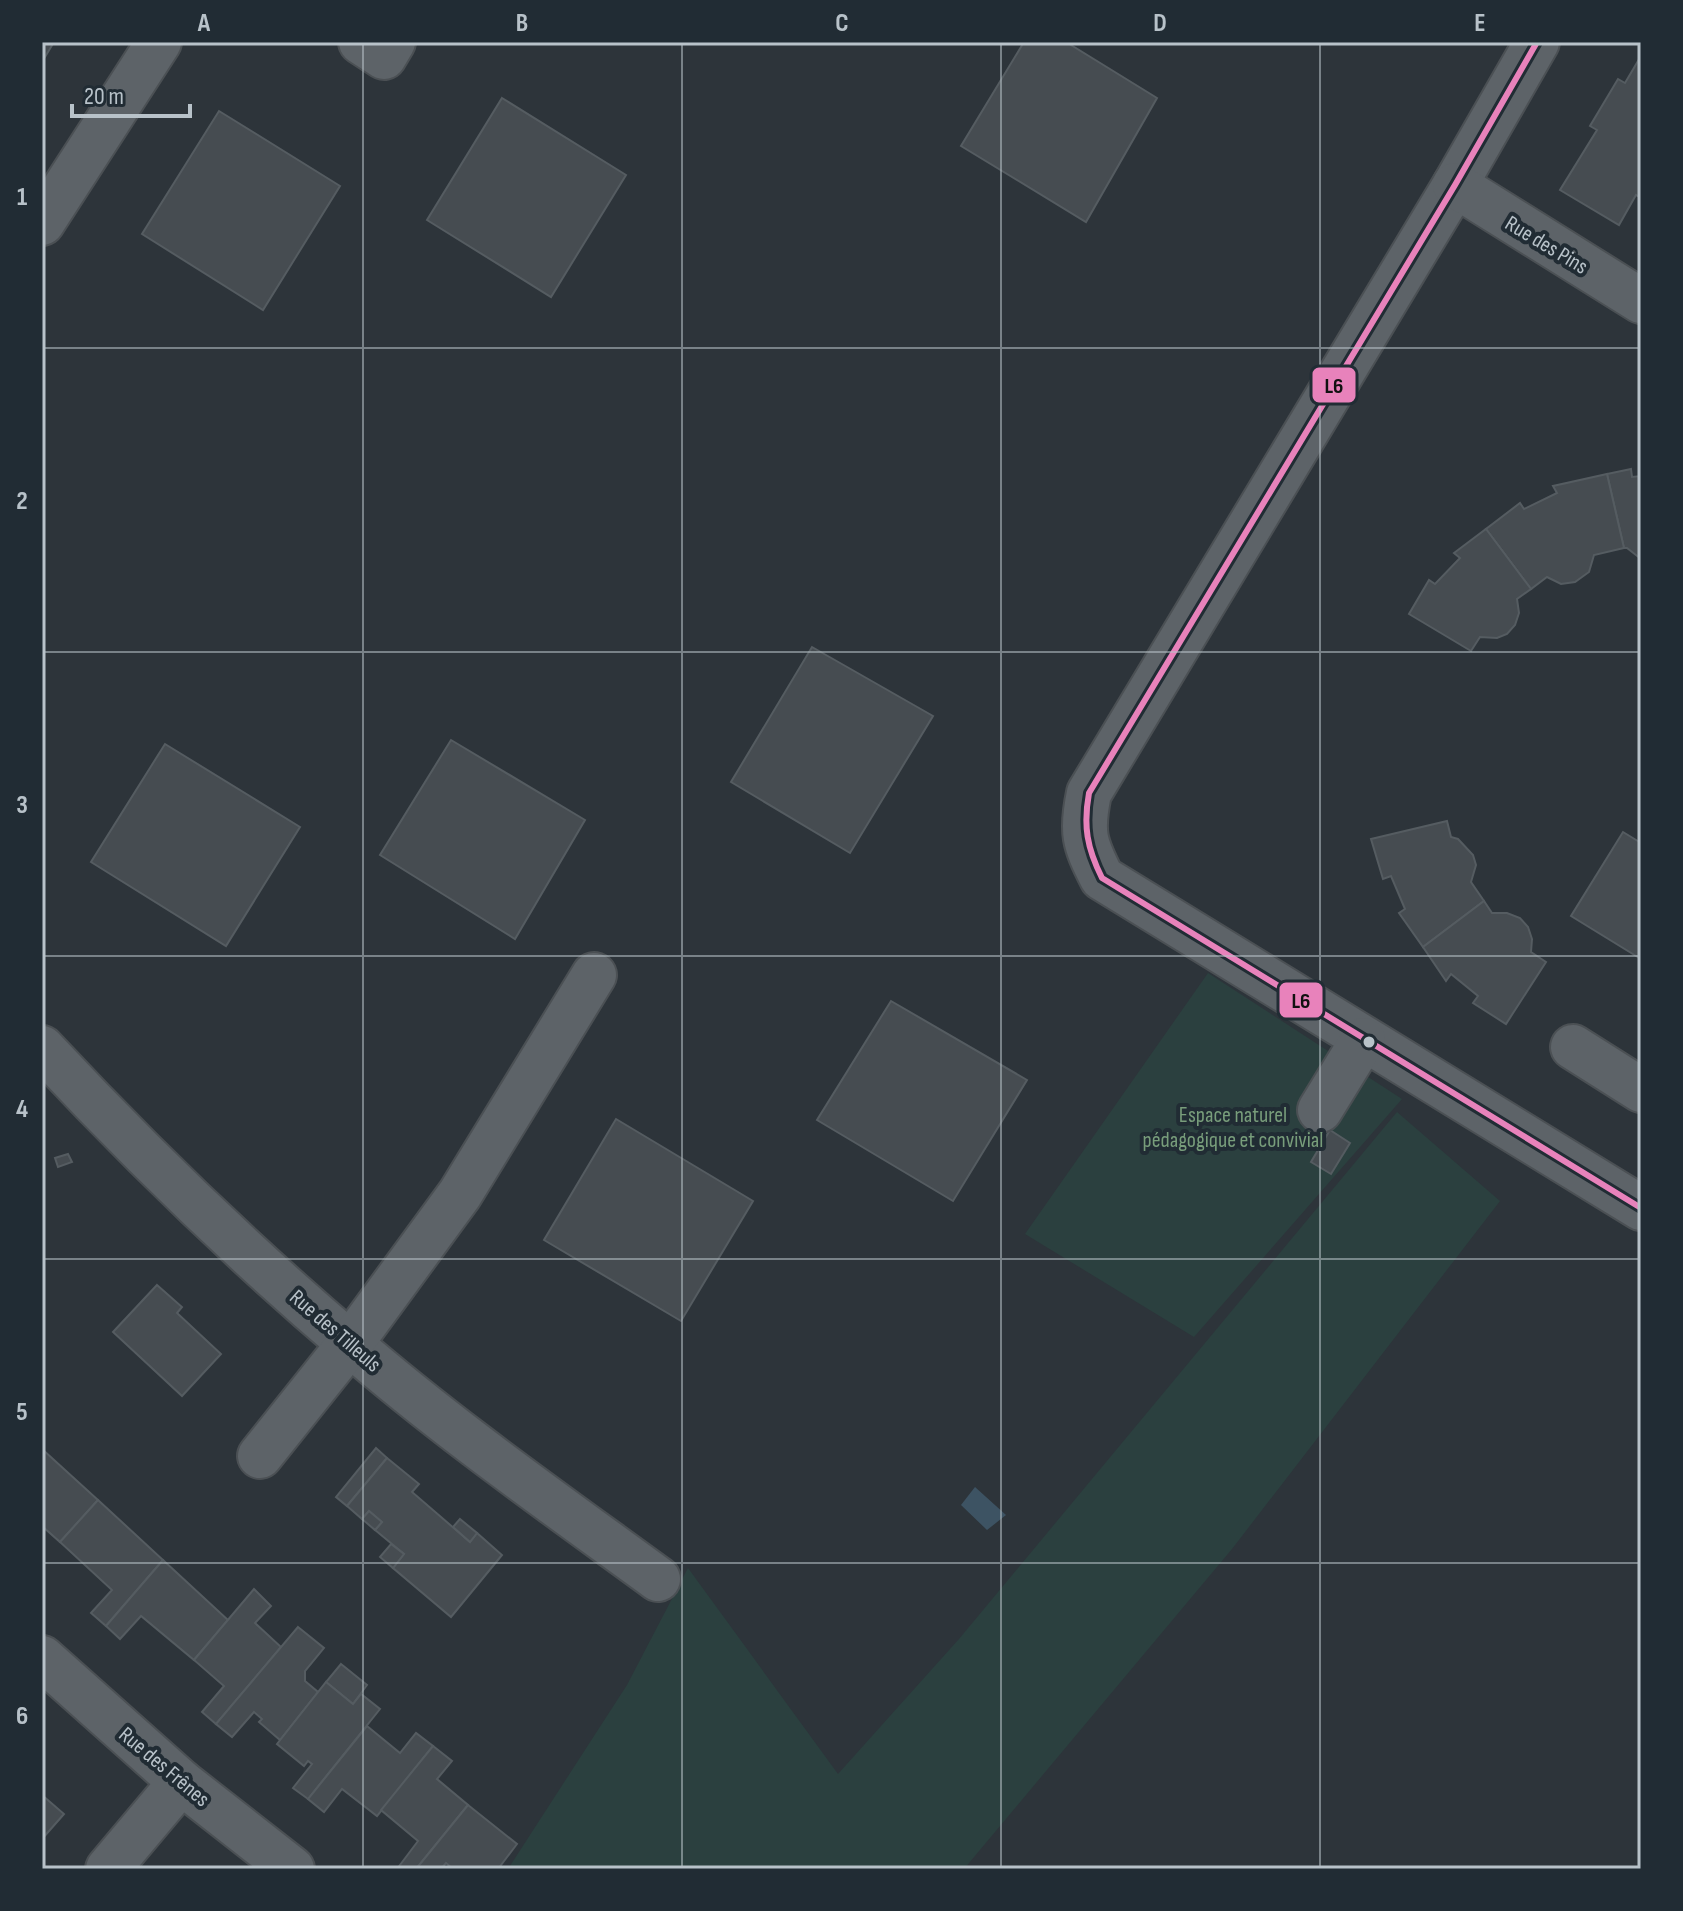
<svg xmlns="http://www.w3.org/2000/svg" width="1683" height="1911" viewBox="0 0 1683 1911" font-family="'Sofia Sans Condensed',sans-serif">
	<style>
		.green { fill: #2b403f }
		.water { fill: #3d5363 }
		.building { fill: #464c51; stroke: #555c61; stroke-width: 2 }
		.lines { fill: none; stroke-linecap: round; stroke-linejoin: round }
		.minor-casing { stroke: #4b5054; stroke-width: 48 }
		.minor { stroke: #5d6368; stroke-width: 44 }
		.bus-1-casing { stroke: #212c34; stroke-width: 12 }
		.bus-1 { stroke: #e882bb; stroke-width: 6 }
		.grid { fill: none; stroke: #b8c2c9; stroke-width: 2; stroke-opacity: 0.55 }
		.bus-dot { fill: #b8c2c9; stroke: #212c34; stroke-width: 3 }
		.labels { text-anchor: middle; stroke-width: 8; stroke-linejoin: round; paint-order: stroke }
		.street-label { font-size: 22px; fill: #b8c2c9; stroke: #212c34 }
		.park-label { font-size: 22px; fill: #789d7b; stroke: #212c34 }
		.line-badge { stroke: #212c34; stroke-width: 3 }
		.pale-badge-label { font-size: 22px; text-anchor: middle; font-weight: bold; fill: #111 }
		.neatline { fill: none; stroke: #b8c2c9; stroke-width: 3 }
		.grid-label { font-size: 26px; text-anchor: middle; font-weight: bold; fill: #b8c2c9 }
	</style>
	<rect width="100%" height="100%" fill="#2d343a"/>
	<g class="green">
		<path d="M1208,973l194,126 -208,238 -169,-103z"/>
		<path d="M1397,1112l103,89 -268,348 -268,320h-456l119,-184 61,-117 150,206 121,-135z"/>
	</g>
	<path class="water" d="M975,1487l31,28 -19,15 -26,-25z"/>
	<g class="building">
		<path d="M42,42h12l-12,20z"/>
		<path d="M1024,42h42l91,56 -71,124 -125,-76z"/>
		<path d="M1641,56v142l-5,-3 -17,30 -59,-35 37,-60 -7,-4 28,-47 7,4z"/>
		<path d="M502,98l124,77 -75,122 -124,-77z"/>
		<path d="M219,111l121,75 -77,124 -121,-76z"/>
		<path d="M1631,469l1,8 9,-1v83l-14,-11h-3l-17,-74z"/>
		<path d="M1607,474l17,74 -30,7 -5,17 -14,10 -14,2 -14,-7 -16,12 -45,-60 34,-26 4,6 33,-16 -4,-7z"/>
		<path d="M1486,529l45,60 -14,10 2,14 -4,12 -8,9 -10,4 -17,-1 -9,14 -62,-37 20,-34 6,4 25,-26 -6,-5z"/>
		<path d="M812,647l121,69 -83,137 -119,-71z"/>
		<path d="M451,740l134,80 -70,119 -135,-84z"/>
		<path d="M165,744l135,83 -74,119 -135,-84z"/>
		<path d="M1447,821l4,16 7,2 15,16 3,10 -5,17 13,19 -61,46 -24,-34 6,-4 -14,-33 -8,3 -12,-40z"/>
		<path d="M1623,832l18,11v116l-70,-43z"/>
		<path d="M1484,901l8,12h15l13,5 8,9 4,12 -1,13 15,10 -40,62 -33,-21 5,-7 -27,-22 -5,7 -23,-34z"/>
		<path d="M891,1001l136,79 -74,121 -136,-81z"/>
		<path d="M616,1119l137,82 -72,120 -137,-81z"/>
		<path d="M1330,1130l20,13 -19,31 -20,-12z"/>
		<path d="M68,1154l4,8 -14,5 -3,-9z"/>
		<path d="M157,1285l25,22 -5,6 44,41 -39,42 -69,-64z"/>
		<path d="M376,1448l11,10 -40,48 -11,-9z"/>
		<path d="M42,1449l56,51 -38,42 -18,-16z"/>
		<path d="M387,1458l32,26 -7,8 58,50 7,-9 25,22 -51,62 -58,-49 11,-14 -29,-24 7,-8 -13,-11 -7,8 -15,-13z"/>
		<path d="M98,1500l65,60 -57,66 -15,-13 21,-23 -52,-48z"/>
		<path d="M369,1511l13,11 -7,8 -13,-11z"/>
		<path d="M460,1519l17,14 -7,9 -17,-15z"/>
		<path d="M391,1544l13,10 -11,14 -13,-11z"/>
		<path d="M163,1560l65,60 -34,40 -53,-44 -21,23 -14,-13z"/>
		<path d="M254,1589l17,17 -16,17 26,24 -65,77 -14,-12 22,-26 -30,-26z"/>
		<path d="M298,1627l26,21 -19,23v10l13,11 -38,48 -21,-18 3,-3 -8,-7 -22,25 -16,-13z"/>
		<path d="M341,1664l26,21 -14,19 -27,-22z"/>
		<path d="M326,1682l27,22 8,-10 19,15 -72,90 -15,-11 19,-24 -4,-3 -4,5 -27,-22z"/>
		<path d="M367,1726l33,27 16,-20 17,13 -56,70 -35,-27 -18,23 -16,-13z"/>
		<path d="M433,1746l19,15 -15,18 31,26 -52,64h-19l21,-28 -37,-31z"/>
		<path d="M42,1795l22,19 -22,25z"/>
		<path d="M468,1805l49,39 -19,25h-45l-7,-6 -5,6h-25z"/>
	</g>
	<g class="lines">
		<defs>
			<g id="minor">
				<path d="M361,42l23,15 9,-15"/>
				<path d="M1537,42l-82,143 -366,608c-8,39 -5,50 13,85l539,330"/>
				<path d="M1455,185l186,116"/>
				<path d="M42,223l117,-181"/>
				<path d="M1573,1047l68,43"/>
				<path d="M42,1048c97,104 199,203 307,295 98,85 205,160 309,236"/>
				<path d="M1320,1110l43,-70"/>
				<path d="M260,1456l102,-128 98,-134 134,-219"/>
				<path d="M42,1658l139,124 111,87"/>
				<path d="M108,1869l73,-87"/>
			</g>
		</defs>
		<use href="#minor" class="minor-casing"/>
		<use href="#minor" class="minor"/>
		<defs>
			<path id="bus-1" d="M1537,42l-82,143 -366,608c-6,33 -2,55 13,85l539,330"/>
		</defs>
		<use href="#bus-1" class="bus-1-casing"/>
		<use href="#bus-1" class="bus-1"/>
	</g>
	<path class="grid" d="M363,42v1827M682,42v1827M1001,42v1827M1320,42v1827M42,348h1599M42,652h1599M42,956h1599M42,1259h1599M42,1563h1599"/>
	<circle class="bus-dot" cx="1369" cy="1042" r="7"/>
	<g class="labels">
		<g class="street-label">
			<text transform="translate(1547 244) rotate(31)" y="8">Rue des Pins</text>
			<text transform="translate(336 1330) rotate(41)" y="8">Rue des Tilleuls</text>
			<text transform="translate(165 1766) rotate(40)" y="8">Rue des Frênes</text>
		</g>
		<g class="park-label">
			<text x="1233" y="1122">Espace naturel<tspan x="1233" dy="25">pédagogique et convivial</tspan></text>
		</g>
	</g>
	<g class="line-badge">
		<rect x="1311" y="366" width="46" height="38" rx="8" fill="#e882bb"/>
		<rect x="1278" y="981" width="46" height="38" rx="8" fill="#e882bb"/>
	</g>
	<g class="pale-badge-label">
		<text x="1334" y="393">L6</text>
		<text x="1301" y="1008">L6</text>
	</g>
	<rect width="1683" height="1911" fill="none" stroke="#212c34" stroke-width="88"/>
	<path d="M72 104v12h118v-12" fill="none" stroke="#b8c2c9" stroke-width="4"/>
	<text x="84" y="104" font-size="24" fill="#b8c2c9" stroke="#212c34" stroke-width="6" paint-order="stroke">20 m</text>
	<rect x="44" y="44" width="1595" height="1823" class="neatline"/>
	<g class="grid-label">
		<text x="204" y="31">A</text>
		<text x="522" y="31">B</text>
		<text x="842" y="31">C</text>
		<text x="1160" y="31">D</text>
		<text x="1480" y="31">E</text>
		<text x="22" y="205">1</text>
		<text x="22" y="509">2</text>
		<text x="22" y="813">3</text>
		<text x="22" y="1117">4</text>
		<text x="22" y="1420">5</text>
		<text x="22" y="1724">6</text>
	</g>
</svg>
